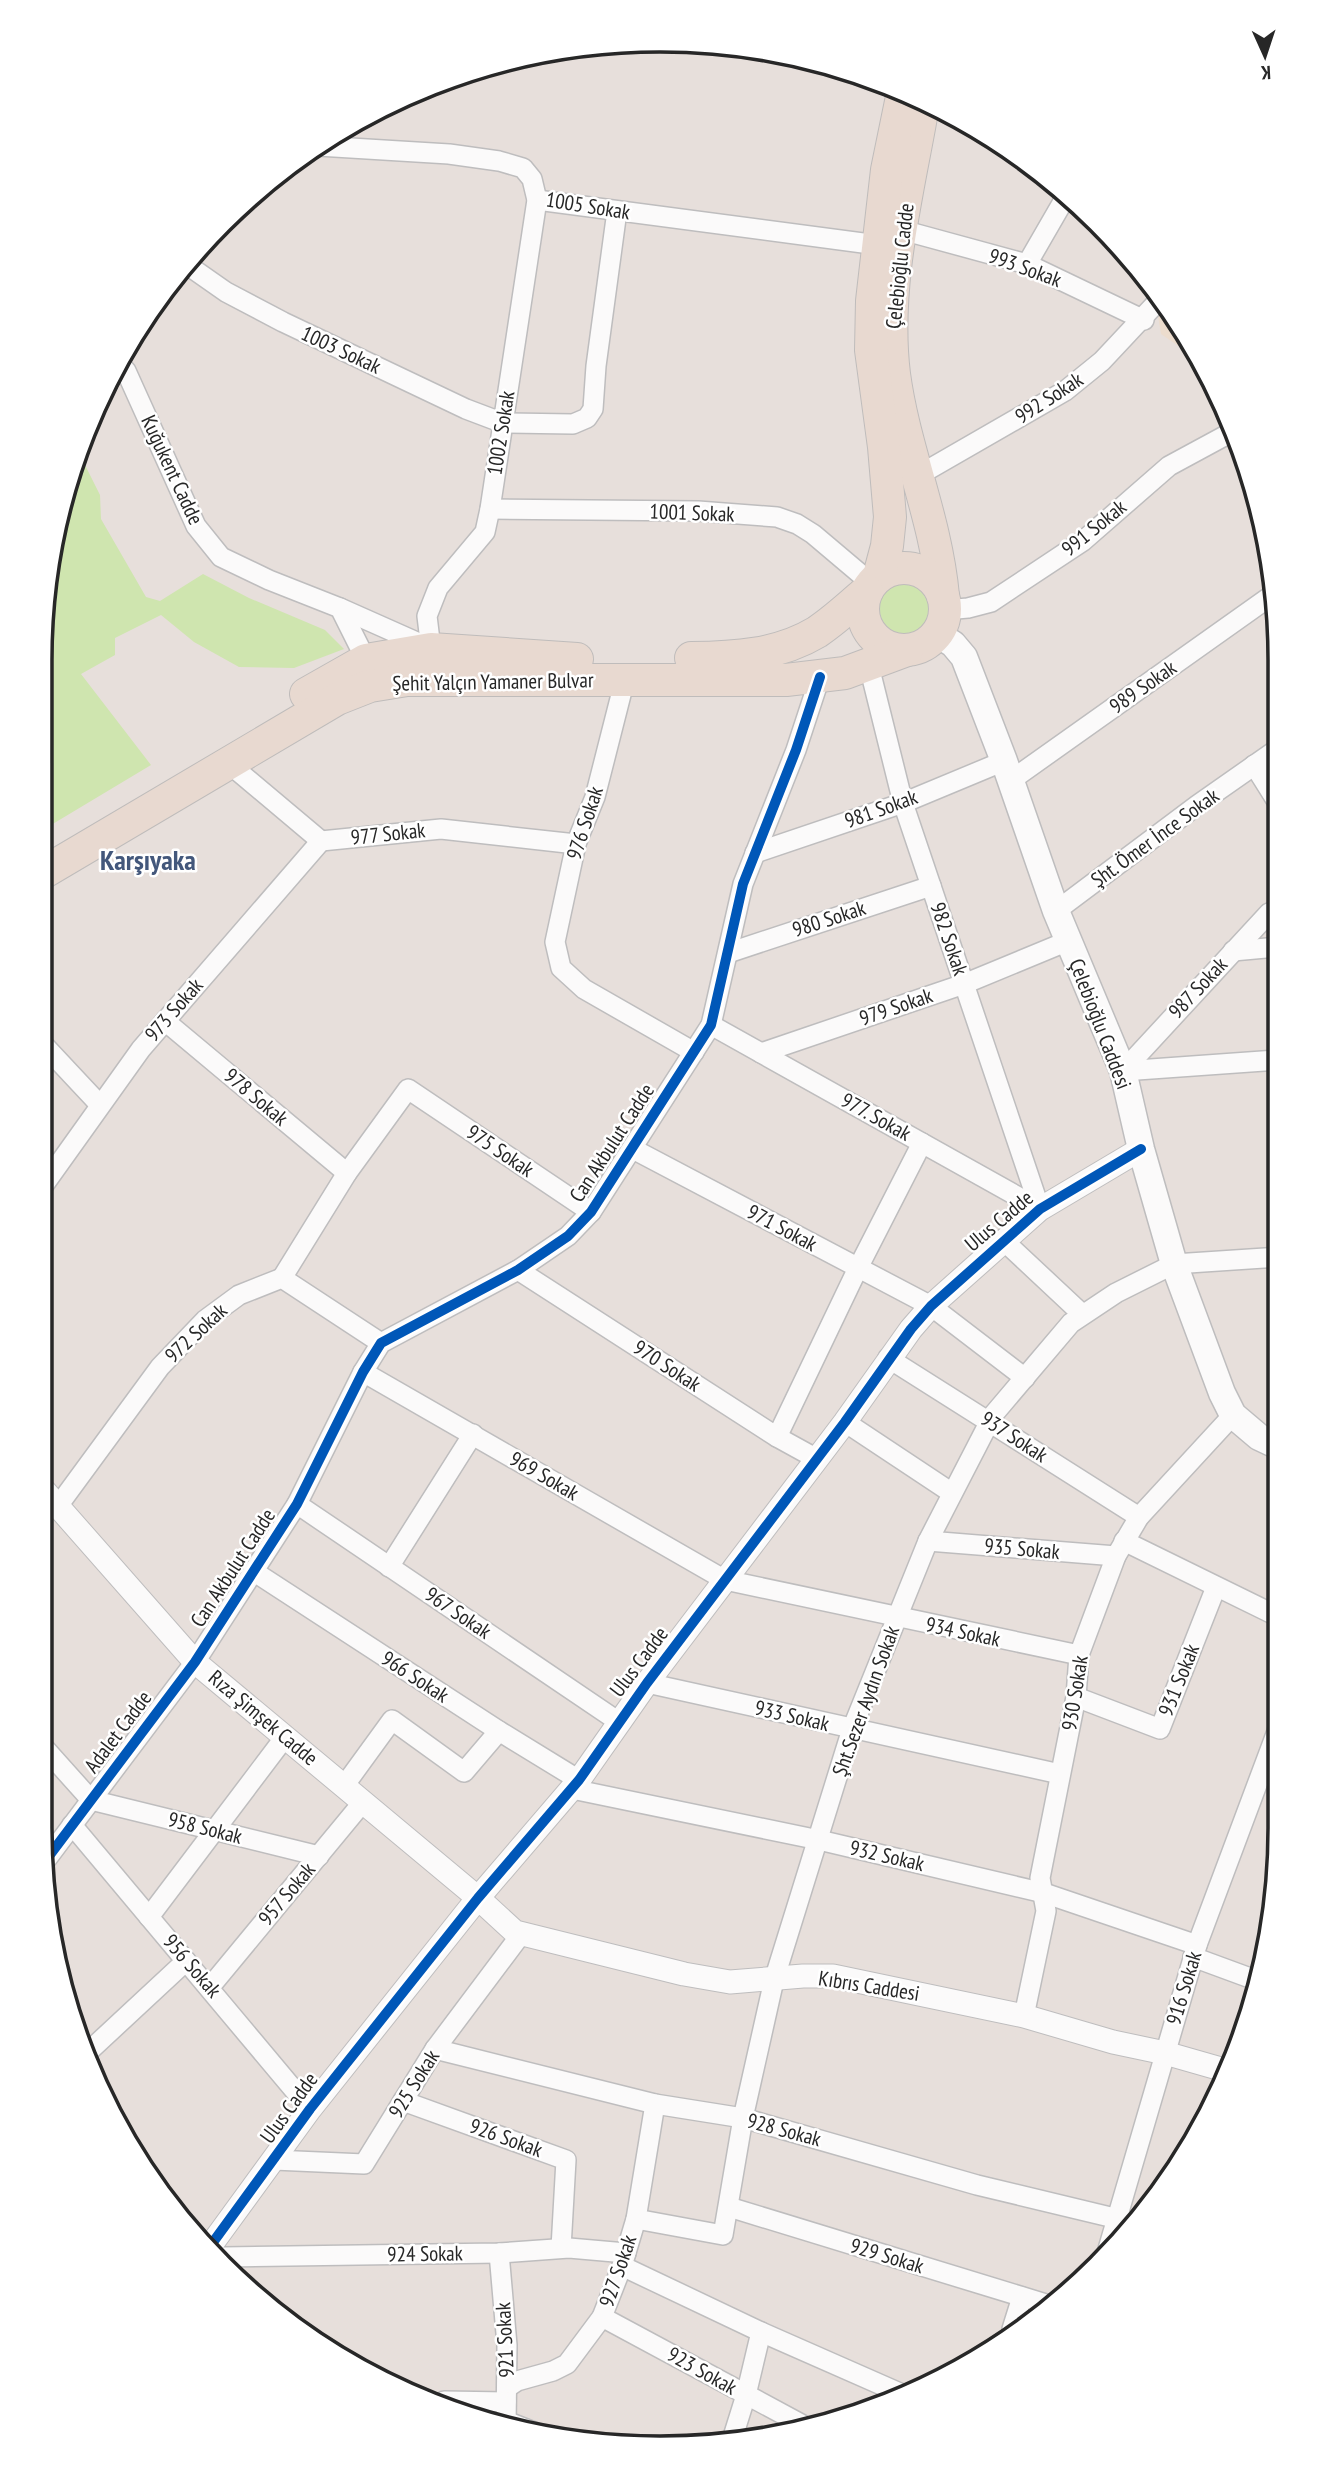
<svg xmlns="http://www.w3.org/2000/svg" width="1321" height="2488" viewBox="0 0 1321 2488" font-family="'PT Sans Narrow',sans-serif">
	<style>
		.education { fill: #ecdccd }
		.green { fill: #cfe5af }
		.lines { fill: none; stroke-linecap: round; stroke-linejoin: round }
		.minor-casing { stroke: #bebdbe; stroke-width: 22 }
		.tertiary-casing { stroke: #bebdbe; stroke-width: 25 }
		.secondary-casing { stroke: #bebdbe; stroke-width: 29 }
		.trunk-casing { stroke: #bfbcbb; stroke-width: 34 }
		.minor { stroke: #fbfafa; stroke-width: 19 }
		.tertiary { stroke: #fbfafa; stroke-width: 23 }
		.secondary { stroke: #fbfafa; stroke-width: 26 }
		.trunk { stroke: #e8d9d0; stroke-width: 32 }
		.cycleway-casing { stroke: #fff; stroke-width: 15 }
		.cycleway { stroke: #0057b8; stroke-width: 10 }
		.labels { text-anchor: middle; stroke-width: 5; stroke-linejoin: round; paint-order: stroke }
		.street-label { font-size: 21px; fill: #272727; stroke: #fff }
		.district-label { font-size: 28px; font-weight: bold; fill: #43577b; stroke: #fff }
		.rim { fill: none; stroke: #272727; stroke-width: 3.5 }
	</style>
	<rect width="100%" height="100%" fill="#e7dfdb"/>
	<path class="education" d="M1166,306l30,52 -35,-24 -3,-18z"/>
	<g class="green">
		<path d="M79,453l21,42 1,24 45,78 14,4 43,-27 46,24 76,32 19,19 -50,19 -55,-1 -45,-25 -33,-27 -46,23v17l-34,19 70,91 -110,66 1,-211 19,-120z"/>
		<circle cx="903" cy="609" r="27"/>
	</g>
	<g class="lines">
		<defs>
			<g id="minor">
				<path d="M318,146l131,8 50,7 24,7 9,11 5,21 -47,309 -5,23 -47,56 -11,28 4,33"/>
				<path d="M537,200l341,45"/>
				<path d="M902,230l125,34 117,56"/>
				<path d="M186,264l40,28 57,30 183,87 37,14 70,1 14,-6 6,-9 3,-43 21,-155"/>
				<path d="M1027,264l41,-71"/>
				<path d="M119,363l7,8 70,155 25,31 48,23 71,28 26,52"/>
				<path d="M919,475l146,-84 37,-30 59,-63"/>
				<path d="M490,509l208,2 79,6 20,7 16,10 58,49"/>
				<path d="M340,608l90,40"/>
				<path d="M945,610l23,-2 23,-6 92,-61 86,-75 61,-33h6"/>
				<path d="M869,666l34,137 137,406"/>
				<path d="M625,679l-30,118 -19,47 -21,98 6,26 23,21 110,63"/>
				<path d="M227,762l94,79 120,-12 135,15"/>
				<path d="M1254,765l22,35"/>
				<path d="M1010,781l265,-188"/>
				<path d="M755,853l148,-50 101,-42"/>
				<path d="M1056,911l140,-105 80,-56"/>
				<path d="M1233,951l44,-4"/>
				<path d="M728,953l203,-67"/>
				<path d="M165,1021l182,152"/>
				<path d="M711,1025l329,184"/>
				<path d="M41,1042l59,63"/>
				<path d="M761,1053l203,-69 104,-43"/>
				<path d="M1123,1071l146,-158 7,-3"/>
				<path d="M1123,1071l154,-11"/>
				<path d="M633,1149l298,157 94,72"/>
				<path d="M41,1189l100,-140 180,-208"/>
				<path d="M1004,1241l78,73"/>
				<path d="M518,1270l259,167 40,22"/>
				<path d="M282,1278l65,-105 61,-84 183,123"/>
				<path d="M888,1358l251,159"/>
				<path d="M363,1372l362,208 354,75"/>
				<path d="M845,1422l107,71"/>
				<path d="M777,1437l81,-169 64,-125"/>
				<path d="M297,1504l322,218"/>
				<path d="M58,1506l102,-139 45,-47 34,-25 43,-17 99,65"/>
				<path d="M928,1541l188,15"/>
				<path d="M1124,1541l155,76"/>
				<path d="M389,1567l84,-133"/>
				<path d="M253,1571l246,160 80,49"/>
				<path d="M647,1683l413,91"/>
				<path d="M1076,1697l84,32 56,-142"/>
				<path d="M40,1743l51,57 228,56"/>
				<path d="M344,1786l48,-66 72,52 35,-41"/>
				<path d="M572,1789l247,51 225,53 153,52"/>
				<path d="M72,1825l238,284"/>
				<path d="M46,1860l149,-198 102,-158 66,-132 18,-29 137,-73 50,-34 23,-24 120,-187 32,-141 53,-134 24,-73"/>
				<path d="M149,1917l136,-180"/>
				<path d="M1193,1957l68,25"/>
				<path d="M210,1987l153,-185"/>
				<path d="M1024,2016l22,-105 -6,-33 36,-181 3,-42 37,-99 23,-39 94,-102"/>
				<path d="M1248,2019l12,-36"/>
				<path d="M435,2049l220,55 88,14 234,67 154,37"/>
				<path d="M87,2053l99,-92"/>
				<path d="M403,2101l163,59 -5,88"/>
				<path d="M274,2160l90,4 71,-115 87,-116"/>
				<path d="M729,2207l317,97"/>
				<path d="M636,2219l87,16 20,-117 31,-138 78,-251 76,-188 65,-126 78,-92 45,-30 58,-29 104,-7"/>
				<path d="M499,2253l8,92 -1,83"/>
				<path d="M1106,2256l91,-311 82,-219"/>
				<path d="M224,2257l275,-4 70,-5 57,5"/>
				<path d="M622,2266l139,66 141,62"/>
				<path d="M602,2317l199,107"/>
				<path d="M1012,2329l10,-32"/>
				<path d="M508,2387l9,-6 36,-10 14,-7 35,-47 20,-51 14,-47 19,-115"/>
				<path d="M444,2401l62,1"/>
				<path d="M506,2421l28,11"/>
				<path d="M731,2443l15,-48 15,-63"/>
			</g>
			<g id="tertiary">
				<path d="M41,1487l154,175 283,236 37,34 169,42 46,8 73,-6h30l191,40 89,26 52,11 63,18"/>
				<path d="M211,2245l99,-136 168,-211 101,-118 68,-97 198,-261 66,-93 20,-23 109,-97 101,-60"/>
			</g>
			<path id="secondary" d="M937,634l16,10 11,13 40,104 52,150 67,160 18,78 33,115 48,129 11,22 26,22 19,9"/>
			<g id="trunk">
				<path d="M924,100c-15,89 -41,183 -30,274 10,75 42,144 49,222"/>
				<circle cx="904" cy="609" r="41"/>
				<path d="M879,576l8,-30 3,-29 -6,-70 -13,-97 1,-49 15,-131 16,-78"/>
				<path d="M691,658c43,0 88,-3 126,-26 18,-12 34,-27 50,-41"/>
				<path d="M306,694l60,-34 65,-11 146,10"/>
				<path d="M41,874l296,-175 33,-13 37,-6h379l59,-7 62,-23"/>
			</g>
		</defs>
		<use href="#minor" class="minor-casing"/>
		<use href="#tertiary" class="tertiary-casing"/>
		<use href="#secondary" class="secondary-casing"/>
		<use href="#trunk" class="trunk-casing"/>
		<use href="#minor" class="minor"/>
		<use href="#tertiary" class="tertiary"/>
		<use href="#secondary" class="secondary"/>
		<use href="#trunk" class="trunk"/>
		<defs>
			<g id="cycleway">
				<path d="M46,1860l149,-198 102,-158 66,-132 18,-29 137,-73 50,-34 23,-24 120,-187 32,-141 53,-134 24,-73"/>
				<path d="M211,2245l99,-136 168,-211 101,-118 68,-97 198,-261 66,-93 20,-23 109,-97 101,-60"/>
			</g>
		</defs>
		<use href="#cycleway" class="cycleway-casing"/>
		<use href="#cycleway" class="cycleway"/>
	</g>
	<g class="labels">
		<g class="street-label">
			<text transform="translate(588 206) rotate(9)" y="7">1005 Sokak</text>
			<text transform="translate(900 266) rotate(-84)" y="7">Çelebioğlu Cadde</text>
			<text transform="translate(1025 268) rotate(20)" y="7">993 Sokak</text>
			<text transform="translate(341 350) rotate(25)" y="7">1003 Sokak</text>
			<text transform="translate(1049 398) rotate(-33)" y="7">992 Sokak</text>
			<text transform="translate(501 433) rotate(-81)" y="7">1002 Sokak</text>
			<text transform="translate(172 470) rotate(65)" y="7">Kuğukent Cadde</text>
			<text transform="translate(692 513) rotate(2)" y="7">1001 Sokak</text>
			<text transform="translate(1094 528) rotate(-39)" y="7">991 Sokak</text>
			<text transform="translate(493 682) rotate(-1)" y="7">Şehit Yalçın Yamaner Bulvar</text>
			<text transform="translate(1143 687) rotate(-35)" y="7">989 Sokak</text>
			<text transform="translate(881 809) rotate(-20)" y="7">981 Sokak</text>
			<text transform="translate(585 823) rotate(-72)" y="7">976 Sokak</text>
			<text transform="translate(388 834) rotate(-6)" y="7">977 Sokak</text>
			<text transform="translate(1155 838) rotate(-36)" y="7">Şht. Ömer İnce Sokak</text>
			<text transform="translate(829 919) rotate(-18)" y="7">980 Sokak</text>
			<text transform="translate(949 939) rotate(71)" y="7">982 Sokak</text>
			<text transform="translate(1198 988) rotate(-47)" y="7">987 Sokak</text>
			<text transform="translate(896 1007) rotate(-19)" y="7">979 Sokak</text>
			<text transform="translate(174 1010) rotate(-49)" y="7">973 Sokak</text>
			<text transform="translate(1100 1024) rotate(69)" y="7">Çelebioğlu Caddesi</text>
			<text transform="translate(256 1097) rotate(40)" y="7">978 Sokak</text>
			<text transform="translate(876 1117) rotate(29)" y="7">977. Sokak</text>
			<text transform="translate(612 1143) rotate(-57)" y="7">Can Akbulut Cadde</text>
			<text transform="translate(500 1151) rotate(34)" y="7">975 Sokak</text>
			<text transform="translate(999 1221) rotate(-40)" y="7">Ulus Cadde</text>
			<text transform="translate(782 1228) rotate(28)" y="7">971 Sokak</text>
			<text transform="translate(196 1333) rotate(-43)" y="7">972 Sokak</text>
			<text transform="translate(667 1366) rotate(33)" y="7">970 Sokak</text>
			<text transform="translate(1014 1437) rotate(33)" y="7">937 Sokak</text>
			<text transform="translate(544 1476) rotate(30)" y="7">969 Sokak</text>
			<text transform="translate(1022 1549) rotate(5)" y="7">935 Sokak</text>
			<text transform="translate(233 1568) rotate(-57)" y="7">Can Akbulut Cadde</text>
			<text transform="translate(458 1613) rotate(34)" y="7">967 Sokak</text>
			<text transform="translate(963 1632) rotate(12)" y="7">934 Sokak</text>
			<text transform="translate(639 1662) rotate(-53)" y="7">Ulus Cadde</text>
			<text transform="translate(415 1677) rotate(33)" y="7">966 Sokak</text>
			<text transform="translate(1179 1680) rotate(-68)" y="7">931 Sokak</text>
			<text transform="translate(1075 1693) rotate(-81)" y="7">930 Sokak</text>
			<text transform="translate(866 1701) rotate(-70)" y="7">Şht.Sezer Aydın Sokak</text>
			<text transform="translate(792 1716) rotate(13)" y="7">933 Sokak</text>
			<text transform="translate(263 1718) rotate(40)" y="7">Rıza Şimşek Cadde</text>
			<text transform="translate(118 1732) rotate(-53)" y="7">Adalet Cadde</text>
			<text transform="translate(205 1828) rotate(14)" y="7">958 Sokak</text>
			<text transform="translate(887 1856) rotate(13)" y="7">932 Sokak</text>
			<text transform="translate(287 1894) rotate(-50)" y="7">957 Sokak</text>
			<text transform="translate(192 1966) rotate(49)" y="7">956 Sokak</text>
			<text transform="translate(869 1986) rotate(9)" y="7">Kıbrıs Caddesi</text>
			<text transform="translate(1184 1988) rotate(-73)" y="7">916 Sokak</text>
			<text transform="translate(414 2084) rotate(-58)" y="7">925 Sokak</text>
			<text transform="translate(289 2108) rotate(-54)" y="7">Ulus Cadde</text>
			<text transform="translate(784 2130) rotate(15)" y="7">928 Sokak</text>
			<text transform="translate(506 2138) rotate(20)" y="7">926 Sokak</text>
			<text transform="translate(425 2254) rotate(-1)" y="7">924 Sokak</text>
			<text transform="translate(887 2256) rotate(17)" y="7">929 Sokak</text>
			<text transform="translate(618 2271) rotate(-71)" y="7">927 Sokak</text>
			<text transform="translate(505 2340) rotate(-93)" y="7">921 Sokak</text>
			<text transform="translate(702 2371) rotate(29)" y="7">923 Sokak</text>
		</g>
		<g class="district-label">
			<text x="148" y="870">Karşıyaka</text>
		</g>
	</g>
	<path d="M0 0H1321V2488H0ZM660 52H660A608 608 0 0 1 1268 660V1828A608 608 0 0 1 660 2436H660A608 608 0 0 1 52 1828V660A608 608 0 0 1 660 52Z" fill="#fff" fill-rule="evenodd"/>
	<path class="rim" d="M660 52H660A608 608 0 0 1 1268 660V1828A608 608 0 0 1 660 2436H660A608 608 0 0 1 52 1828V660A608 608 0 0 1 660 52Z"/>
	<g transform="translate(1265 56) rotate(177)" stroke="#ffffff" stroke-width="5" paint-order="stroke">
	<path d="M0-5L12 26L0 18L-12 26Z" fill="#272727"/>
	<text y="-10" font-size="19" font-weight="bold" text-anchor="middle" fill="#272727">K</text>
	</g>
</svg>
